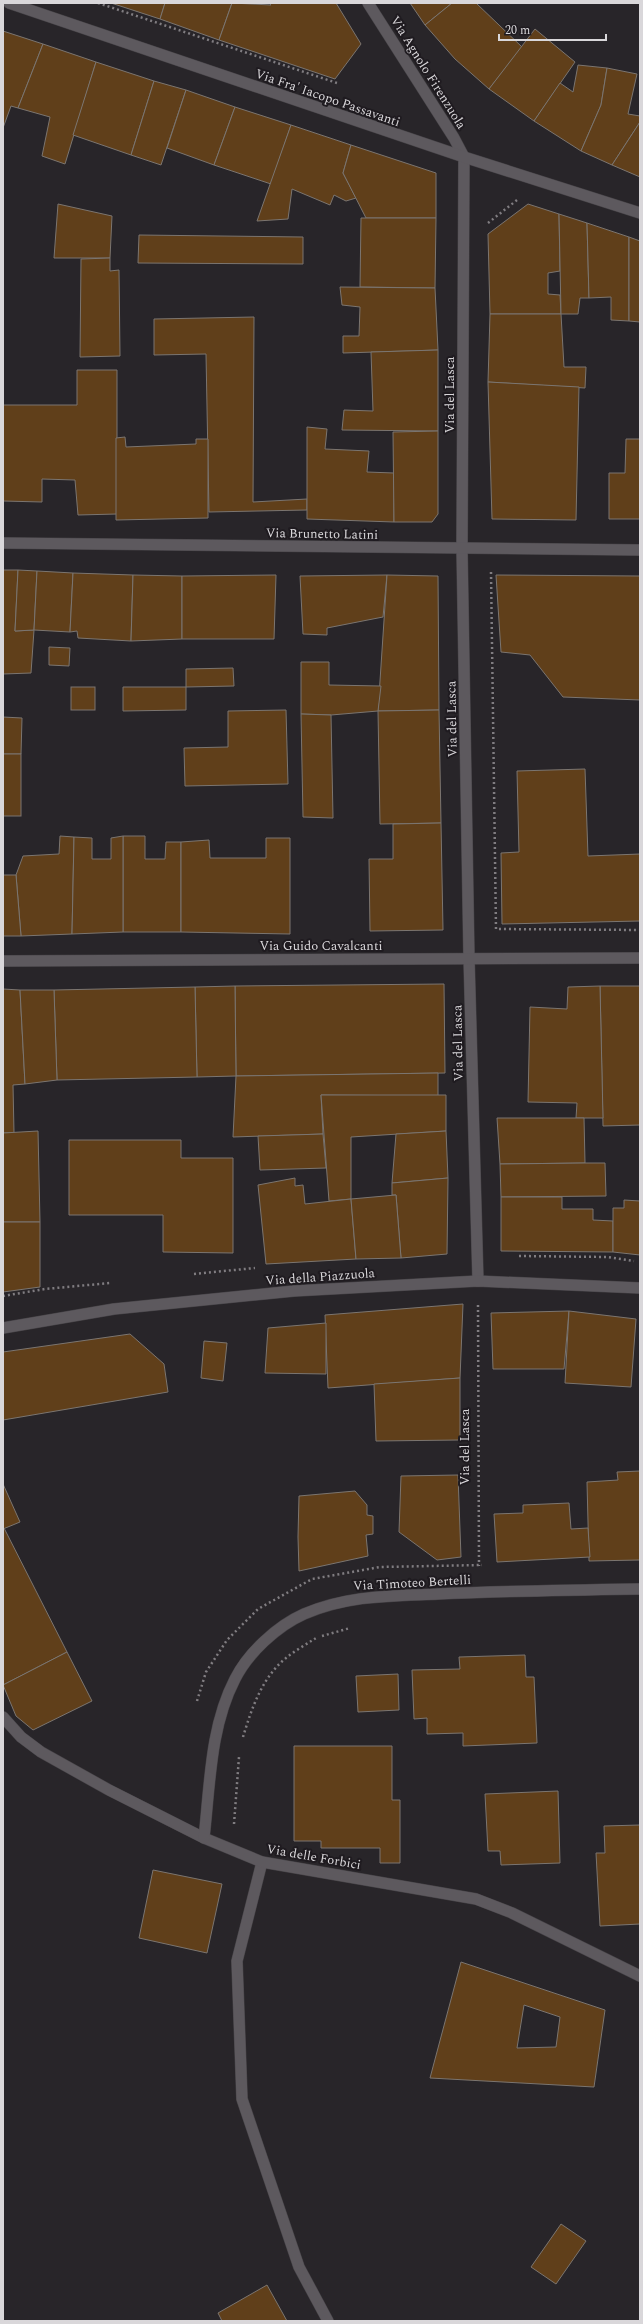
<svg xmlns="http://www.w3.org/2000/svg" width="643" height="2324" viewBox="0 0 643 2324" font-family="Spectral,serif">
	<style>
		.building { fill: #603f1a; stroke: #7b7570; fill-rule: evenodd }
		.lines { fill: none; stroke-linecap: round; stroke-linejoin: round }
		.service-casing { stroke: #454246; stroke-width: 12 }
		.minor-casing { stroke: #454246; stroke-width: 12 }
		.tertiary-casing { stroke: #454246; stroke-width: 12 }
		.path { stroke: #807d81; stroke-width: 2.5; stroke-dasharray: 2 3; stroke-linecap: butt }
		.service { stroke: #5d595e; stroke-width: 11 }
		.minor { stroke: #5d595e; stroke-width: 11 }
		.tertiary { stroke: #5d595e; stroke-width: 11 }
		.labels { text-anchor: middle; stroke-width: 4; stroke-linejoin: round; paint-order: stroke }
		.street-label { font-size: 13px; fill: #d9d7da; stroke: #1f1b20 }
	</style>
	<rect width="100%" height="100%" fill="#282529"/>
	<g class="building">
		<path d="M111,3h54l-5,16z"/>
		<path d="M165,3h67l-13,37 -59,-21z"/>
		<path d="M232,3l39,2 -2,-2h67l25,41 -26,35 -116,-39z"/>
		<path d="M410,3h42l-27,22z"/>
		<path d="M452,3h24l46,44 -33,42 -34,-30 -30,-34z"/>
		<path d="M535,29l40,33 -41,59 -45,-32z"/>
		<path d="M3,31l40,13 -25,64 -7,-2 -8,22z"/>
		<path d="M43,44l53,18 -31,102 -23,-8 8,-39 -32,-9z"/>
		<path d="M96,62l58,19 -23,74 -58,-20z"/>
		<path d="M578,65l29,3 -6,37 -20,46 -47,-30 26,-38 13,9z"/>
		<path d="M607,68l30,6 -9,40 12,2v6l-28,43 -31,-14 20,-46z"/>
		<path d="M154,81l32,9 -25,75 -30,-10z"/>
		<path d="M186,90l49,17 -21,58 -47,-17z"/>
		<path d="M235,107l56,18 -20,59 -57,-19z"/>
		<path d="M640,122v55l-28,-12z"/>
		<path d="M291,125l60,20 -8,28 13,25 -10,3 -12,-6 -4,10 -38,-16 -4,30 -31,2z"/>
		<path d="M351,145l85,28v45h-70l-23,-45z"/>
		<path d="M58,204l54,12 -2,42h-56z"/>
		<path d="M528,204l31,10 1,57 -12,2v21l12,1 1,19h-71l-2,-80z"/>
		<path d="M559,214l28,9 2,75h-9l-2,16h-17z"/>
		<path d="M361,218h75l-1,70 -75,-1z"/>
		<path d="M587,223l42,14v84l-18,-1v-23l-22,1z"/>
		<path d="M139,235l164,2v27l-165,-1z"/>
		<path d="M629,237l11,4v81l-11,-1z"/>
		<path d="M110,258v13l9,-1 1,86 -40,1 1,-98z"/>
		<path d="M340,287l95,1 3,62 -95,3v-17h16l1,-29 -18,-2z"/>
		<path d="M490,314h71l3,53h22l-1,21 -97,-6z"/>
		<path d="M254,317l-1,185 54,-3v11l-98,2 -3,-158 -52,1v-36z"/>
		<path d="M438,350v81l-96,-1 2,-20 29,1 -2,-59z"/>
		<path d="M77,370h40v144l-39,1 -3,-35 -33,-1v23l-39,-1v-96h74z"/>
		<path d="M488,382l91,5 -3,133 -84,-1z"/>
		<path d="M307,427l20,2 -2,20 44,2 -2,21 27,1v49l-87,-3z"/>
		<path d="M438,431v83l-6,8h-38l-1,-90z"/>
		<path d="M125,437l1,10 70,-3v-5h12v79l-92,2v-82z"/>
		<path d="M626,439h14v80h-31v-46h16z"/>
		<path d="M3,570h15l-3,61 19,-1 -3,43 -28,1z"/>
		<path d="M18,570l19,1 -3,59 -19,1z"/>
		<path d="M37,571l36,2 -3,59 -36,-2z"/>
		<path d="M73,573l60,2 -2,66 -53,-3 -1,-7 -7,1z"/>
		<path d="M133,575l49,1v63l-51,2z"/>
		<path d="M276,575l-2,64h-92v-63z"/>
		<path d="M387,575l-4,42 -56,11v7l-24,-1 -3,-58z"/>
		<path d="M387,575l51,1 1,134 -61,1z"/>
		<path d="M496,575l144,1v124l-77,-3 -33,-42 -29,-3z"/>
		<path d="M49,647l21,1 -1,18 -20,-1z"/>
		<path d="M301,662h28v23l52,1 -3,25 -47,4 -30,-1z"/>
		<path d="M233,668l1,18 -48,1v-18z"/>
		<rect x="71" y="687" width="24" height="23"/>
		<path d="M123,687h63v23l-63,1z"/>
		<path d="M286,710l2,74 -103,2 -1,-38 44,-1v-36z"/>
		<path d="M439,710l2,113 -61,1 -2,-113z"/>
		<path d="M301,714l30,1 2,103 -30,-1z"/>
		<path d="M3,717l19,1 -1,36h-18z"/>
		<rect x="3" y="754" width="18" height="62"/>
		<path d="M585,769l3,87 52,-2v67l-138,3 -1,-71 18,-1 -2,-81z"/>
		<path d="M441,823l2,107 -73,1 -1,-72h24v-35z"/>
		<path d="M60,836l14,1 -2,97 -51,2 -5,-61 7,-19 36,-2z"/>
		<path d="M123,836h22v23h20l1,-17h15v90h-58z"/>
		<path d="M123,836v96l-51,2 2,-97 18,1v21h19v-21z"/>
		<path d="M266,838h24v96l-109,-2v-90l28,-2 1,18h56z"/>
		<path d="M3,875h13l5,61h-18z"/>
		<path d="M444,984l1,89 -209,3 -1,-90z"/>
		<path d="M235,986l1,90 -39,1 -2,-90z"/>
		<path d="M600,986h40v139l-37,1z"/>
		<path d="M600,986l3,132h-27l1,-15 -49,-1 2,-95 37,2 1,-22z"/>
		<path d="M195,987l2,90 -140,3 -3,-90z"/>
		<path d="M3,989l17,1 5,94 -12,1 1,48h-11z"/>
		<path d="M20,990h34l3,90 -32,4z"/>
		<path d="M438,1073v23l-117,-1 2,39 -90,3 3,-61z"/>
		<path d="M321,1095h125v36l-95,6v62l-22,2z"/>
		<path d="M497,1118h87l1,45 -85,1z"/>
		<path d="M38,1131l2,91h-37v-89z"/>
		<path d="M446,1131l2,47 -56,5 4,-49z"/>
		<path d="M323,1134l3,34 -66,2 -2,-34z"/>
		<path d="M69,1140h112v18h52v95l-70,-1v-37h-94z"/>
		<path d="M585,1163h20l1,33 -105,1 -1,-33z"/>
		<path d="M295,1178v8l8,-1 2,19 46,-5 5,60 -90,5 -8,-79z"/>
		<path d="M448,1178l-1,76 -46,4 -5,-63h-4v-12z"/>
		<path d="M396,1195l5,63 -45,1 -5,-60z"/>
		<path d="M501,1197h61v12h31v11l20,1v31l-112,-1z"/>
		<path d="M624,1200l16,1v54l-27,-3v-44h11z"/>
		<path d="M3,1222h37v65l-37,5z"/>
		<path d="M463,1304l-3,74 -132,10 -3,-73z"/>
		<path d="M569,1311l-5,58h-71l-2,-56z"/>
		<path d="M569,1311l67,8 -5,68 -66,-4z"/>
		<path d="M326,1323v51l-61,-1 3,-45z"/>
		<path d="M130,1334l34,30 4,28 -165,28v-68z"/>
		<path d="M204,1341l23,2 -4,38 -22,-3z"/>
		<path d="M460,1378v62l-84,1 -2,-57z"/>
		<path d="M640,1471v89l-51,1 -2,-79 31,-2 -1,-8z"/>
		<path d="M458,1475l3,82 -24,3 -38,-28 2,-56z"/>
		<path d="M3,1484l17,38 -17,7z"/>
		<path d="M355,1491l12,14v10l6,1v18l-7,1 2,21 -69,15 -1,-34 1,-41z"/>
		<path d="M569,1503l2,26 17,-1 2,29 -93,5 -3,-48 29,-1v-8z"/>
		<path d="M4,1528l63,124 -64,33v-156z"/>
		<path d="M67,1652l25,49 -59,29 -17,-14 -13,-31z"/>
		<path d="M525,1655l1,22h8l3,66 -74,3v-13l-36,1v-16l-13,1 -2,-49 48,-1 -1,-12z"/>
		<path d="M398,1674l1,36 -41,2 -2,-36z"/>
		<path d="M294,1746h98v54h8v63h-20v-15h-59v-7h-27z"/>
		<path d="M558,1791l2,72 -59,2 -1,-14h-12l-3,-57z"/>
		<path d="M640,1825v99l-40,2 -4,-73h9l-1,-27z"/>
		<path d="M153,1870l69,14 -15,69 -68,-15z"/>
		<path d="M461,1962l144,48 -11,77 -164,-9zM524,2005l36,12 -4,30 -39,1z"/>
		<path d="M561,2224l25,17 -30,43 -25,-17z"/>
		<path d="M267,2285l20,36h-65l-4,-8z"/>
	</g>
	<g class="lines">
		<defs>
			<path id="service" d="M262,1862l-25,99 5,138 57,168 29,54"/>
			<g id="minor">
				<path d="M368,3l86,135 10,19 -2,392 7,409 9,323"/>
				<path d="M3,543l637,7"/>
				<path d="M3,961l637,-3"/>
				<path d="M3,1328l111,-19 180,-18 184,-10 162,7"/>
				<path d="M3,1717l18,20 20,15 68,38 95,48 58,24 214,37 36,14 128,63"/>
				<path d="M204,1838c6,-53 6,-111 31,-159 13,-26 42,-53 69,-65 44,-19 87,-18 134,-20 67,-3 135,-4 202,-5"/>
			</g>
			<path id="tertiary" d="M9,3l455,154 176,56"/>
		</defs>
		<use href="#service" class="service-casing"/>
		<use href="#minor" class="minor-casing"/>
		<use href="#tertiary" class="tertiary-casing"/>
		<g class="path">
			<path d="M98,3l239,80"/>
			<path d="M488,223l29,-23"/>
			<path d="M491,572l5,357 144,1"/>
			<path d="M519,1256l88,1 27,4"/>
			<path d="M194,1274l61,-6"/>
			<path d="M3,1296l42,-7 65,-6"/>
			<path d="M478,1305l1,261"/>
			<path d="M322,1636l28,-8"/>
			<path d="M197,1701l9,-29 21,-32 31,-31 54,-30 68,-12 102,-2"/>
			<path d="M243,1737c7,-23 15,-48 31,-67 11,-14 28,-23 42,-32"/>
			<path d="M234,1824l5,-67"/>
		</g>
		<use href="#service" class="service"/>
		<use href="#minor" class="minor"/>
		<use href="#tertiary" class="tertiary"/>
	</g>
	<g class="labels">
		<g class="street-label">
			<text transform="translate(429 72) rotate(58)" y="5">Via Agnolo Firenzuola</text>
			<text transform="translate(328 97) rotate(19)" y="5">Via Fra' Iacopo Passavanti</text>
			<text transform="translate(449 395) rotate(-90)" y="5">Via del Lasca</text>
			<text transform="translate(322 533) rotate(1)" y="5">Via Brunetto Latini</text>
			<text transform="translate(451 719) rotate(-91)" y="5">Via del Lasca</text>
			<text x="321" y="950">Via Guido Cavalcanti</text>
			<text transform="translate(457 1043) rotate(-91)" y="5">Via del Lasca</text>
			<text transform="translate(320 1276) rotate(-4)" y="5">Via della Piazzuola</text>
			<text transform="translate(464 1447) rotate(-90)" y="5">Via del Lasca</text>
			<text transform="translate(412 1582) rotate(-3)" y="5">Via Timoteo Bertelli</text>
			<text transform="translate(314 1856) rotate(10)" y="5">Via delle Forbici</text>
		</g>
	</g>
	<rect width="643" height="2324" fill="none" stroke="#d9d7da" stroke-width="8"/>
	<path d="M499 34v6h107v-6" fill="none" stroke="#d9d7da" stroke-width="2"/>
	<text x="505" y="34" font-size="12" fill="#d9d7da" stroke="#1f1b20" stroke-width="3" paint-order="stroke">20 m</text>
</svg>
